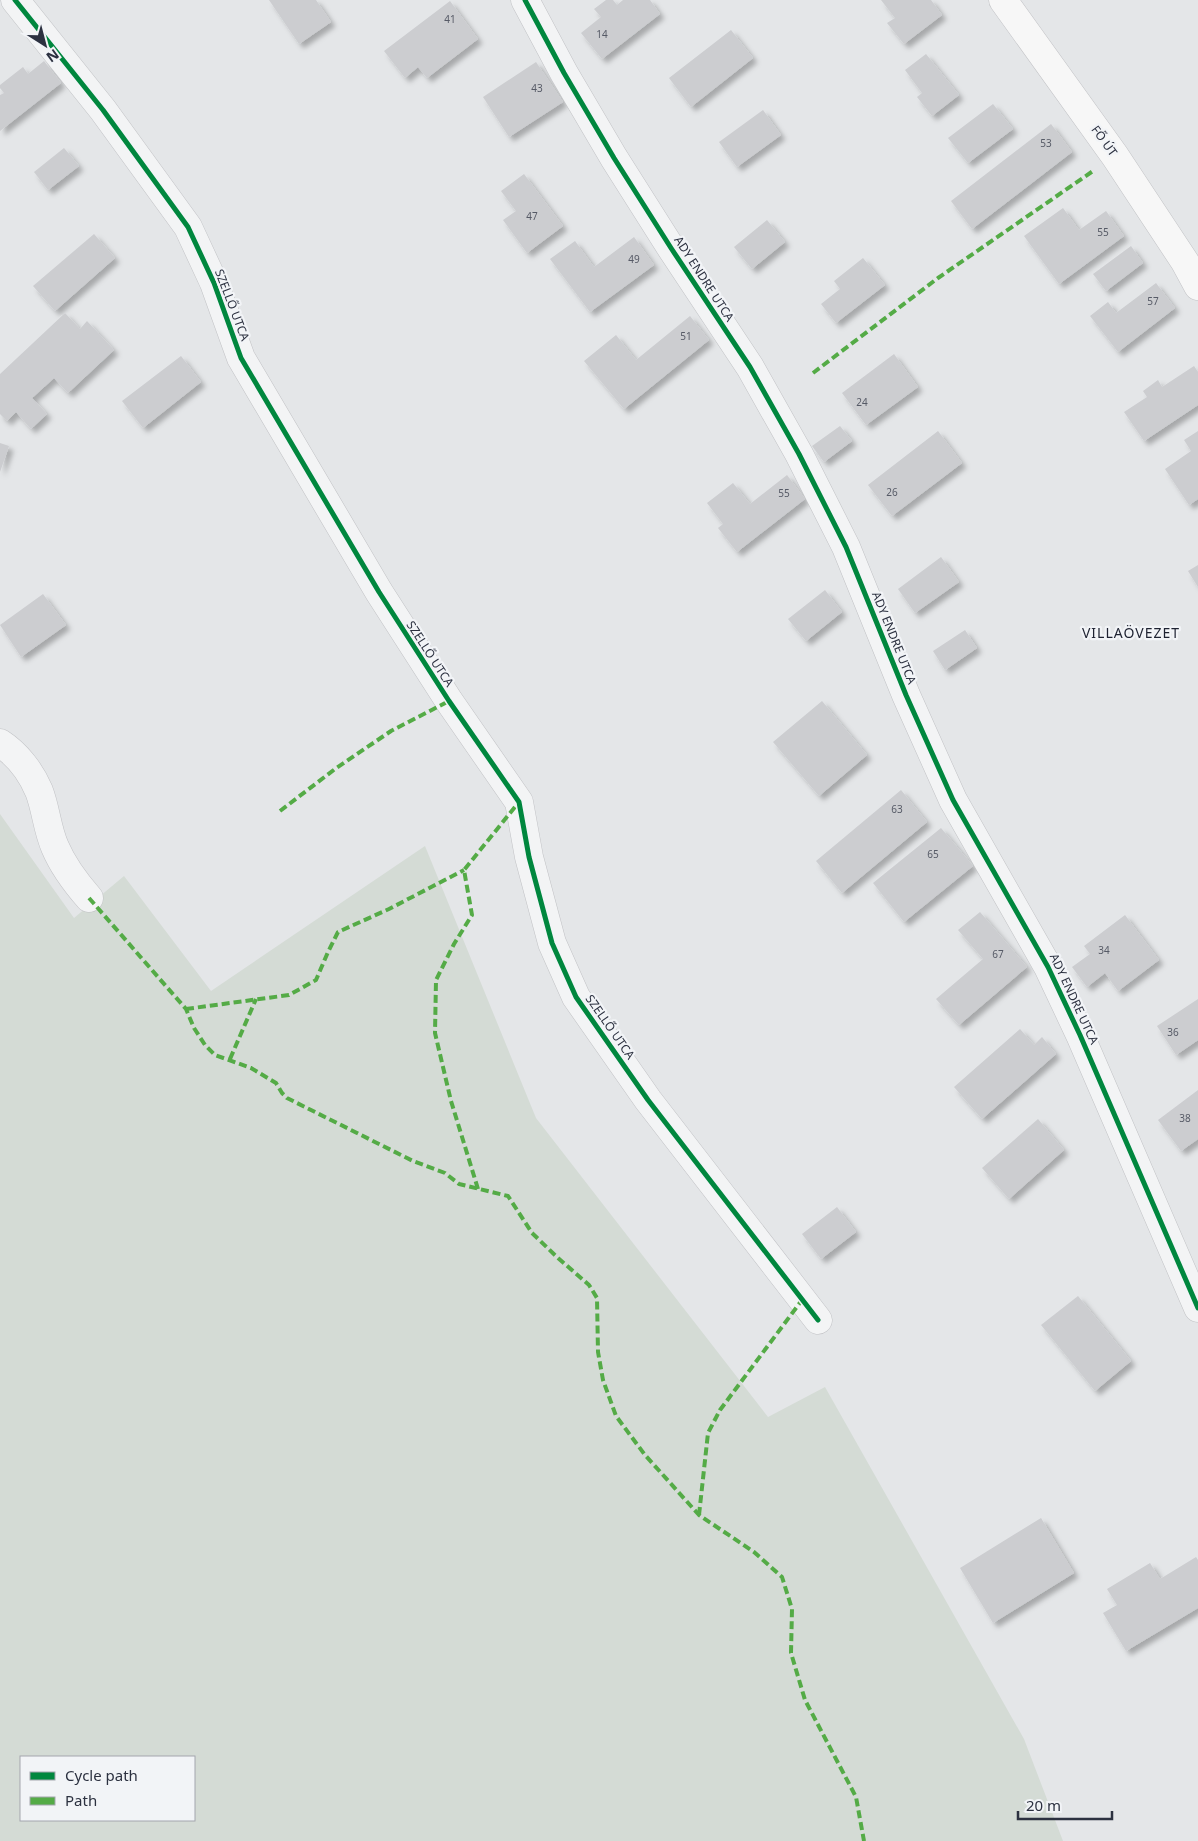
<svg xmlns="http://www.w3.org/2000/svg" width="1198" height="1841" viewBox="0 0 1198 1841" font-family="'Noto Sans',sans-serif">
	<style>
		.green { fill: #d4dbd5; fill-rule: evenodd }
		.building { fill: #cccdd0; filter: url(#shadow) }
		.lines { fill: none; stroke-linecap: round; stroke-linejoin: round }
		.minor-casing { stroke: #c1c2c5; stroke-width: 29 }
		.major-casing { stroke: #c1c2c5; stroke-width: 29 }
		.minor { stroke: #f3f4f5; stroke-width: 28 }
		.major { stroke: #f7f7f7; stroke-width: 28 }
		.quiet { stroke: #54ab46; stroke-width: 4; stroke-dasharray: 8 4; stroke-linecap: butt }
		.cycleway-casing { stroke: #f2f4f7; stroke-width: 8 }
		.cycleway { stroke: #00873e; stroke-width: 5 }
		.labels { text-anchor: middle; stroke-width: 4.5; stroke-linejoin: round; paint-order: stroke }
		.number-label { font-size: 10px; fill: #565a66 }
		.street-label { font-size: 12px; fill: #2c3140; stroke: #f2f4f7 }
		.neighbourhood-label { font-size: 14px; letter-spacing: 1px; fill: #1e2231; stroke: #f2f4f7 }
	</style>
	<defs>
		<filter id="shadow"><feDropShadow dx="4.5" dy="4.5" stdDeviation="2.5" flood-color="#0004"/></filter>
	</defs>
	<rect width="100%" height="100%" fill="#e4e6e8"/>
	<path class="green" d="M0,814l74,104 50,-42 87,115 214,-145 111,272 232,299 57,-30 199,352 39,102h-1063zM21,1757h173v63h-173z"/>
	<g class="building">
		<path d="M269,0h47l15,22 -32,22z"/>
		<path d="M606,0h7l4,5 6,-5h27l10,14 -58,45 -21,-26 20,-16 -7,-8z"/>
		<path d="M881,0h50l11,15 -38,29 -17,-21 8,-5z"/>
		<path d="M450,1l28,38 -51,39 -9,-11 -13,11 -21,-27z"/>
		<path d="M731,30l22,28 -62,49 -22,-29z"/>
		<path d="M926,54l33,41 -27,21 -15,-19 5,-4 -17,-23z"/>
		<path d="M44,61l17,22 -61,48v-36l4,-2 -4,-5v-3l23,-18 5,7z"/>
		<path d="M536,62l27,40 -54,35 -26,-40z"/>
		<path d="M993,104l20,25 -45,34 -20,-25z"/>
		<path d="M763,110l18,25 -44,32 -18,-25z"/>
		<path d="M1051,124l21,28 -100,77 -21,-28z"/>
		<path d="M64,148l15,18 -31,24 -14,-18z"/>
		<path d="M524,174l39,52 -36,27 -24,-33 13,-9 -15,-20z"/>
		<path d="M1063,208l16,22 27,-19 18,25 -65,48 -35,-48z"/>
		<path d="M767,220l18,22 -33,27 -18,-22z"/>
		<path d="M94,234l21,24 -60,53 -22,-25z"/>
		<path d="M634,237l20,28 -64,47 -40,-53 25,-18 19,26z"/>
		<path d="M1131,246l12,17 -37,28 -13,-17z"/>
		<path d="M863,258l22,27 -49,38 -15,-19 19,-15 -6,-8z"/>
		<path d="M1156,283l19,25 -57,44 -28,-36 18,-14 8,11z"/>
		<path d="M65,313l15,16 7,-8 27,29 -46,43 -14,-15 -22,20 15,16 -16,15 -15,-17 -9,9 -7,-7v-40z"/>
		<path d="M690,316l19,24 -85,69 -40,-48 32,-26 20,25z"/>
		<path d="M894,354l24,33 -52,38 -24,-32z"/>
		<path d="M181,356l20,26 -58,46 -21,-27z"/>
		<path d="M1194,366l4,6v33l-54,36 -20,-29 23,-15 -4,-6 15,-11 4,7z"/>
		<path d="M840,426l12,15 -28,21 -12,-16z"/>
		<path d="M938,431l24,32 -70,53 -24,-31z"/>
		<path d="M1198,431v68l-9,6 -24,-36 26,-18 -7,-11z"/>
		<path d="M0,443l9,3 -9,26z"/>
		<path d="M787,475l18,24 -68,53 -19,-24 5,-4 -16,-21 26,-20 17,21z"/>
		<path d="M941,557l18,25 -44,31 -17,-24z"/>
		<path d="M1198,565v22l-10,-16z"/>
		<path d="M825,590l17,22 -36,29 -18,-22z"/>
		<path d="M43,594l23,31 -45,32 -21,-32z"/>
		<path d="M965,630l12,18 -32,22 -12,-19z"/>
		<path d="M822,701l45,54 -48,41 -46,-54z"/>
		<path d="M901,790l26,32 -85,71 -26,-32z"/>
		<path d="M941,828l32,38 -69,56 -31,-39z"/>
		<path d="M980,912l47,55 -68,58 -23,-26 47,-40 -25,-29z"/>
		<path d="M1125,915l34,45 -41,31 -13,-18 -18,14 -15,-20 18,-13 -6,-8z"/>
		<path d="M1198,999v41l-22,15 -19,-29z"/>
		<path d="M1020,1029l14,16 8,-8 14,17 -74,65 -28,-32z"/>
		<path d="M1198,1090v49l-17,12 -23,-31z"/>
		<path d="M1038,1119l26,31 -55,49 -27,-31z"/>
		<path d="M837,1207l19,25 -35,27 -19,-25z"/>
		<path d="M1078,1296l53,65 -36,30 -54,-66z"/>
		<path d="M1041,1518l33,55 -81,50 -33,-55z"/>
		<path d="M1196,1557l2,3v48l-72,43 -23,-38 14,-8 -10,-16 43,-26 10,16z"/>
	</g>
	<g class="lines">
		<defs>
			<g id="minor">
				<path d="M15,0l88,110 85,117 26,56 27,75 138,234 70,109 70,101 10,55 23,86 24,54 72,103 170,220"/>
				<path d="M525,0l39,73 50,85 57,90 79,119 49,87 47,93 60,148 47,105 95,167 32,68 118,273"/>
				<path d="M0,743c17,11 31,29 39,48 7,18 8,38 16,56 8,19 20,35 34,51"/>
			</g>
			<path id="major" d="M1003,0l112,156 70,106 13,24"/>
		</defs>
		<use href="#minor" class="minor-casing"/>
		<use href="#major" class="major-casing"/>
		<use href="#minor" class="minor"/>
		<use href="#major" class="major"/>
		<g class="quiet">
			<path d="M813,373l125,-95 155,-107"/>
			<path d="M280,811l55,-42 56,-38 58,-30"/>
			<path d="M89,898l97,111 8,19 11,17 10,10 36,13 25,15 6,10 5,5 126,63 32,12 14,11 49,12 24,37 26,25 31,27 8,13 1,54 5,28 13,36 29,39 54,60 55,37 28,25 10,32 -1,44 14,47 51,97 8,44"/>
			<path d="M186,1009l103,-14 27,-15 12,-28 10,-20 51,-23 75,-39"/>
			<path d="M230,1059l26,-60"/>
			<path d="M478,1189l-27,-88 -16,-68 1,-53 18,-36 18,-29 -8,-45 55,-68"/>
			<path d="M699,1515l9,-82 12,-23 82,-110"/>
		</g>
		<defs>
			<g id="cycleway">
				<path d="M15,0l88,110 85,117 26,56 27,75 138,234 70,109 70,101 10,55 23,86 24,54 72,103 170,220"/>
				<path d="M525,0l39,73 50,85 57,90 79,119 49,87 47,93 60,148 47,105 95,167 32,68 118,273"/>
			</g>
		</defs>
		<use href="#cycleway" class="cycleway-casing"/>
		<use href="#cycleway" class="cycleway"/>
	</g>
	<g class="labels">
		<g class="number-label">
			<text x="450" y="23">41</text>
			<text x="602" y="38">14</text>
			<text x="537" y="92">43</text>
			<text x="1046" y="147">53</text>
			<text x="532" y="220">47</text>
			<text x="1103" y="236">55</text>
			<text x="634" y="263">49</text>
			<text x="1153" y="305">57</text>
			<text x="686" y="340">51</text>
			<text x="862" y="406">24</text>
			<text x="892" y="496">26</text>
			<text x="784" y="497">55</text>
			<text x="897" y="813">63</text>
			<text x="933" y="858">65</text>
			<text x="1104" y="954">34</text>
			<text x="998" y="958">67</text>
			<text x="1173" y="1036">36</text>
			<text x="1185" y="1122">38</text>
		</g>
		<g class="street-label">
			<text transform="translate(1104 141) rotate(54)" y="4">FŐ ÚT</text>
			<text transform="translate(704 279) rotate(57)" y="4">ADY ENDRE UTCA</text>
			<text transform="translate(232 305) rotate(69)" y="4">SZELLŐ UTCA</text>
			<text transform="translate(894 638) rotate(68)" y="4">ADY ENDRE UTCA</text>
			<text transform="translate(430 654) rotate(57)" y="4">SZELLŐ UTCA</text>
			<text transform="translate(1074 999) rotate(65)" y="4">ADY ENDRE UTCA</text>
			<text transform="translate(610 1027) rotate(55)" y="4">SZELLŐ UTCA</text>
		</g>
		<g class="neighbourhood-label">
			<text x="1131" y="638">VILLAÖVEZET</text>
		</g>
	</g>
	<rect x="20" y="1756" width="175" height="65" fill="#f2f4f7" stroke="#a3a6ae"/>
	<rect x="30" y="1772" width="25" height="8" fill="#00873e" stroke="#a3a6ae"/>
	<text x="65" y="1781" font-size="15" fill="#2c3140">Cycle path</text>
	<rect x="30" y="1797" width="25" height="8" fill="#54ab46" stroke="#a3a6ae"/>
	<text x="65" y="1806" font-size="15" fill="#2c3140">Path</text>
	<g transform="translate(45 45) rotate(144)" stroke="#f2f4f7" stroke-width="4" paint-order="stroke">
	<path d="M0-4L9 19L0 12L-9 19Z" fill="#2c3140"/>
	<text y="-8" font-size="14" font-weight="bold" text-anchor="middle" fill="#2c3140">N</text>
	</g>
	<path d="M1018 1811v8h94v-8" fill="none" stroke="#2c3140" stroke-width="2.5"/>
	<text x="1026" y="1811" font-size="15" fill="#2c3140" stroke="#f2f4f7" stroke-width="4" paint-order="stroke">20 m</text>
</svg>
